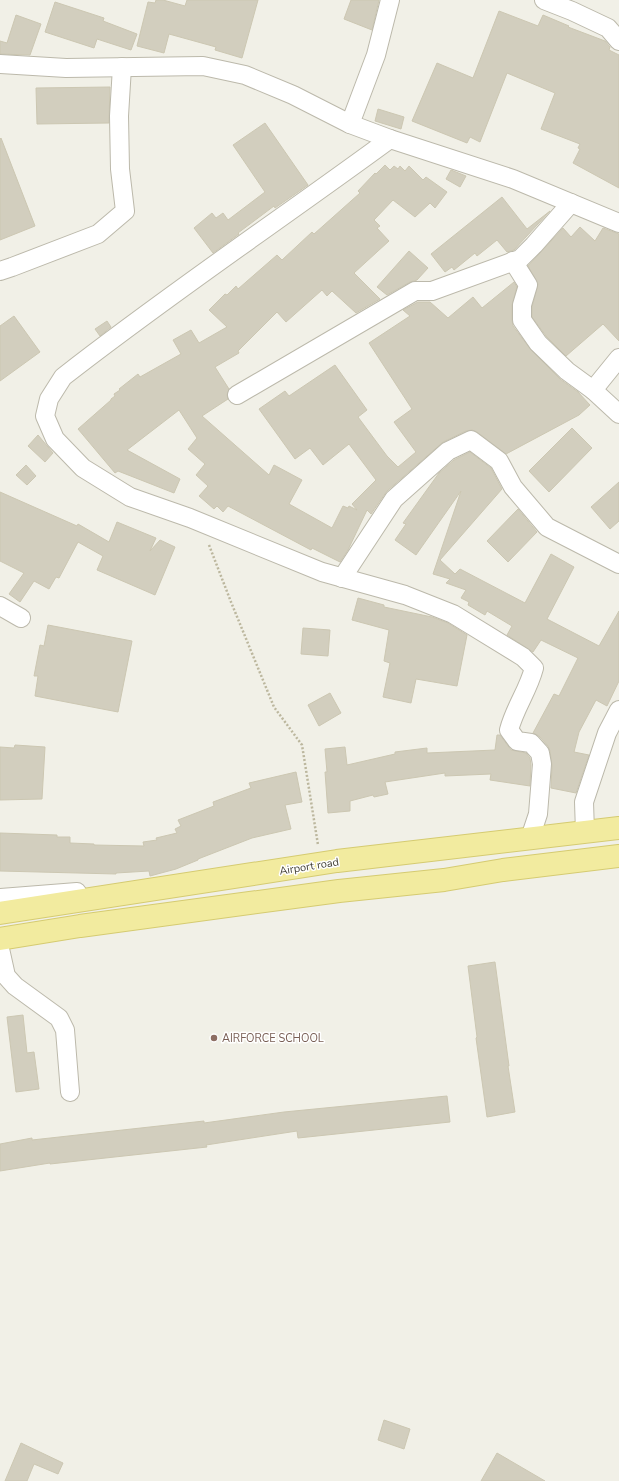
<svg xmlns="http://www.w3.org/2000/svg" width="619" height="1481" viewBox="0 0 619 1481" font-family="'Nunito Sans',sans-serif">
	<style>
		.building { fill: #d2cebe; stroke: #ccc7b2 }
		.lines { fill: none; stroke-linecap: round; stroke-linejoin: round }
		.minor-casing { stroke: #bcb9ab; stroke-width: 20 }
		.major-casing { stroke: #d5cb71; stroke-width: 24 }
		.path { stroke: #bcb79e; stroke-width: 2.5; stroke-dasharray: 2 2; stroke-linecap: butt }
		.minor { stroke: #fff; stroke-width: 18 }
		.major { stroke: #f2eb9f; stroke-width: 22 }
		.education-dot { fill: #8d6e63; stroke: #fff; stroke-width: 1.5 }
		.labels { text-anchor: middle; stroke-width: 3; stroke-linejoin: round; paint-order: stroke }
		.street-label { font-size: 11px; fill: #444137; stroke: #fff }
		.education-label { font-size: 11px; fill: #785e54; stroke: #fff; text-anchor: start }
	</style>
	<rect width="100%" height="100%" fill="#f1f0e7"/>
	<g class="building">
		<path d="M156,0h7l22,6 2,-6h71l-16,58 -27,-8 1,-3 -47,-13 -5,19 -27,-7 11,-44 7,1z"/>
		<path d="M351,0h28l-7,30 -28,-11z"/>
		<path d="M55,2l49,16 -1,3 34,13 -6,16 -34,-11 -3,9 -49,-16z"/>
		<path d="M499,11l39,15 5,-11 26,11 -1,1 37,14 5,6 -1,3 10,5v133l-46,-25 7,-14 -2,-1 2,-4 -39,-15 14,-36 -48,-20 -27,69 -10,-5 -3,6 -55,-22 25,-58 36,15z"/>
		<path d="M16,15l25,9 -11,31 -30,-1v-13l7,2z"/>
		<path d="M110,87l-1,36 -72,1 -1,-36z"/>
		<path d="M378,109l26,8 -3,12 -26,-8z"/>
		<path d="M265,123l43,62 -33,23 -1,-2 -36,27 1,1 -26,19 -19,-25 18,-15 4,5 7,-5 5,7 37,-28 -32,-47z"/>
		<path d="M1,138l34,88 -35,14v-101z"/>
		<path d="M385,165l5,5 4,-4 4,3 2,-3 5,5 4,-5 14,14 3,-3 21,15 -12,16 -5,-5 -15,14 -22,-17 -19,20 6,6 -3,2 12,13 -35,32 26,26 -24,14 -24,-22 -5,5 -5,-6 -36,32 -9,-10 -39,39 1,2 -24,14 14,22 -2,6 1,4 -26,17 67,59 5,-10 28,15 -13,24 43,24 11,-22 5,2 1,-2 8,4 -5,-6 24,-24 -27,-36 -26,21 -13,-17 -15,11 -36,-50 26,-18 4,5 46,-31 32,45 -9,7 29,39 11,11 18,-15 -22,-30 18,-13 -43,-66 41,-27 -7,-6 15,-8h12l18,16 25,-21 9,11 32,-26 3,5 -5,18v15l1,6 18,24 29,29 18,13 12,13 -11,10 -73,39 -29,-22 -5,-2 -6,1 -23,11 -56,49 -16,23 -4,-4 -19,40 -8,12 -28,-14 -1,2 -83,-44 -5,6 -6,-6 -3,3 -15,-13 9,-10 -12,-11 9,-11 -17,-15 9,-11 -18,-28 -52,40 53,29 -6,14 -56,-22 -3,2 -37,-44 33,-29v-1l4,-3 -1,-2 6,-4 -1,-1 19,-15 2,3 41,-23 -8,-14 18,-10 8,13 28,-16 -18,-17 16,-16 2,1 9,-9 2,3 39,-34 5,5 30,-28 2,2 46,-41 -2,-2 17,-18 1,1z"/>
		<path d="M451,170l15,6 -6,11 -14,-8z"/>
		<path d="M502,197l25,32 23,-18 -36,39 -7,2 -10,-12 -20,16 -2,-3 -21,17 -2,-3 -7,5 -14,-18z"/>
		<path d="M580,227l15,14 8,-13 16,6v107l-16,-17 -37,32 -20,-20 -14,-19v-10l6,-23 -10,-18 35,-38 8,9z"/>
		<path d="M409,251l19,17 -11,12 -7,2 -23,13 -10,-8z"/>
		<path d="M14,316l26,36 -40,29v-55z"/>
		<path d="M107,321l4,6 -11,9 -5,-7z"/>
		<path d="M572,428l20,20 -43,44 -20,-21z"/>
		<path d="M38,435l15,18 -8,9 -17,-16z"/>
		<path d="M470,452l21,16 11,21 -62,71 15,14 5,-5 65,34 26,-49 23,13 -27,52 52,27 20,-35v70l-12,25 -11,-6 -17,32 -5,20 15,3 -13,38 -25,-5 1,-23 -2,-14 -2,-5 -9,-10 -6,-3 21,-39 5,2 19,-38 -37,-18 -8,12 -26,-17 5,-9 -25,-15 -2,4 -17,-10 1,-3 -8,-4 5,-8 -20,-7 4,-4 -17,-5 28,-83 -45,64 -21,-15 11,-16 -3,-1 36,-50 15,-13z"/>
		<path d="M26,465l10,11 -9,9 -11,-10z"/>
		<path d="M619,482v39l-9,8 -19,-22z"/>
		<path d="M0,492l77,34 1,-2 31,18 8,-20 39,16 -6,13 10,-11 15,7 -20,48 -58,-25 6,-14 -25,-14 -19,36 -3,-1 -7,12 -15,-8 -14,21 -11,-8 15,-21 -24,-12z"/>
		<path d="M518,509l19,23 -29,30 -21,-21z"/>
		<path d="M358,598l26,7v2l48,10 16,6 19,12 -10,51 -41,-7 -5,24 -28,-6 7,-34 -6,-2 5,-31 -37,-10z"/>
		<path d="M48,625l84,16 -14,71 -83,-16 3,-20h-4l6,-31 4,1z"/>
		<path d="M303,628l27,2 -2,26 -27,-2z"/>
		<path d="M330,693l11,20 -22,13 -11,-21z"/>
		<path d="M497,735h3l11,15 15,3 4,5 1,7 -1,21 -40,-6 1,-6 -46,2v-3l-60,9 3,12 -14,3 -1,-2 -23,6v10l-22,2 -3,-41h2l-2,-23 20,-2 2,18 48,-11v-2l32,-4v5l68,-3z"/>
		<path d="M15,745l30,2 -3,52 -42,1v-53l14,1z"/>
		<path d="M296,772l6,30 -17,3 6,24 -39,9 -54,21v1l-22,9 -26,7 -1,-5 -33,2v1l-116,-3v-38l57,2v2h13v6l24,1v1l50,1 -1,-4 14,-2 -1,-2 21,-5 -2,-4 6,-3 -3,-6 36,-14 -1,-4 38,-14 -2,-5z"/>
		<path d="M495,962l14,104h-1l7,46 -28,5 -11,-79 1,-1 -9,-71z"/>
		<path d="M23,1015l4,38 7,-1 5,37 -23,3 -9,-75z"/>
		<path d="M447,1096l3,26 -152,16 -1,-7 -91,14 1,2 -157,17v-1l-50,8v-27l32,-6v2l172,-19v2l80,-11z"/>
		<path d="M384,1420l26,9 -6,20 -26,-9z"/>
		<path d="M21,1443l42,20 -5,11 -24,-10 -7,17h-22z"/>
		<path d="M497,1453l48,28h-64z"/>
	</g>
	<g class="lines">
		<defs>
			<g id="minor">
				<path d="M544,0l28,11 36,17 11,13"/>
				<path d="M0,64l66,4 137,-2 42,9 48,20 57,29 40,15 123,40 106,44"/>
				<path d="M350,124l26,-69 14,-55"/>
				<path d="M390,139c-109,80 -221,155 -327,238l-14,22 -4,17 10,23 28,29 47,29 60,21 132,54 83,23 48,19 70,43 11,11c-6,23 -19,39 -25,62l8,11 14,2 9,10 2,11 -4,50 -8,24"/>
				<path d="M513,261l15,24 -6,20v15l16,23 29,28 26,19 26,24"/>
				<path d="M0,271l12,-4 86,-33 27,-23 -5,-42 -1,-53 3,-49"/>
				<path d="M593,390l26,-32"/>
				<path d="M237,395l178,-104h17l88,-32 14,-14 37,-42"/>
				<path d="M342,578l52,-79 54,-48 23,-11 28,21 14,26 34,40 72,37"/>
				<path d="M0,606l21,12"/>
				<path d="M585,832l-1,-30 23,-69 12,-23"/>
				<path d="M0,898l77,-6"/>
				<path d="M0,949l6,27 9,10 44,32 6,12 5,62"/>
			</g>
			<g id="major">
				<path d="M0,913l337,-52 282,-33"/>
				<path d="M0,939l80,-13 259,-35 105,-11 59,-10 116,-14"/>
			</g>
		</defs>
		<use href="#minor" class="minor-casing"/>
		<use href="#major" class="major-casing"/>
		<path class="path" d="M209,545l22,57 43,105 28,38 16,100"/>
		<use href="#minor" class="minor"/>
		<use href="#major" class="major"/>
	</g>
	<circle class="education-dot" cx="214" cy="1038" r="4"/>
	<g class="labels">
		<g class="street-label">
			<text transform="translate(309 866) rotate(-9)" y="4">Airport road</text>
		</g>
		<g class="education-label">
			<text x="222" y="1042">AIRFORCE SCHOOL</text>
		</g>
	</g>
</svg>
